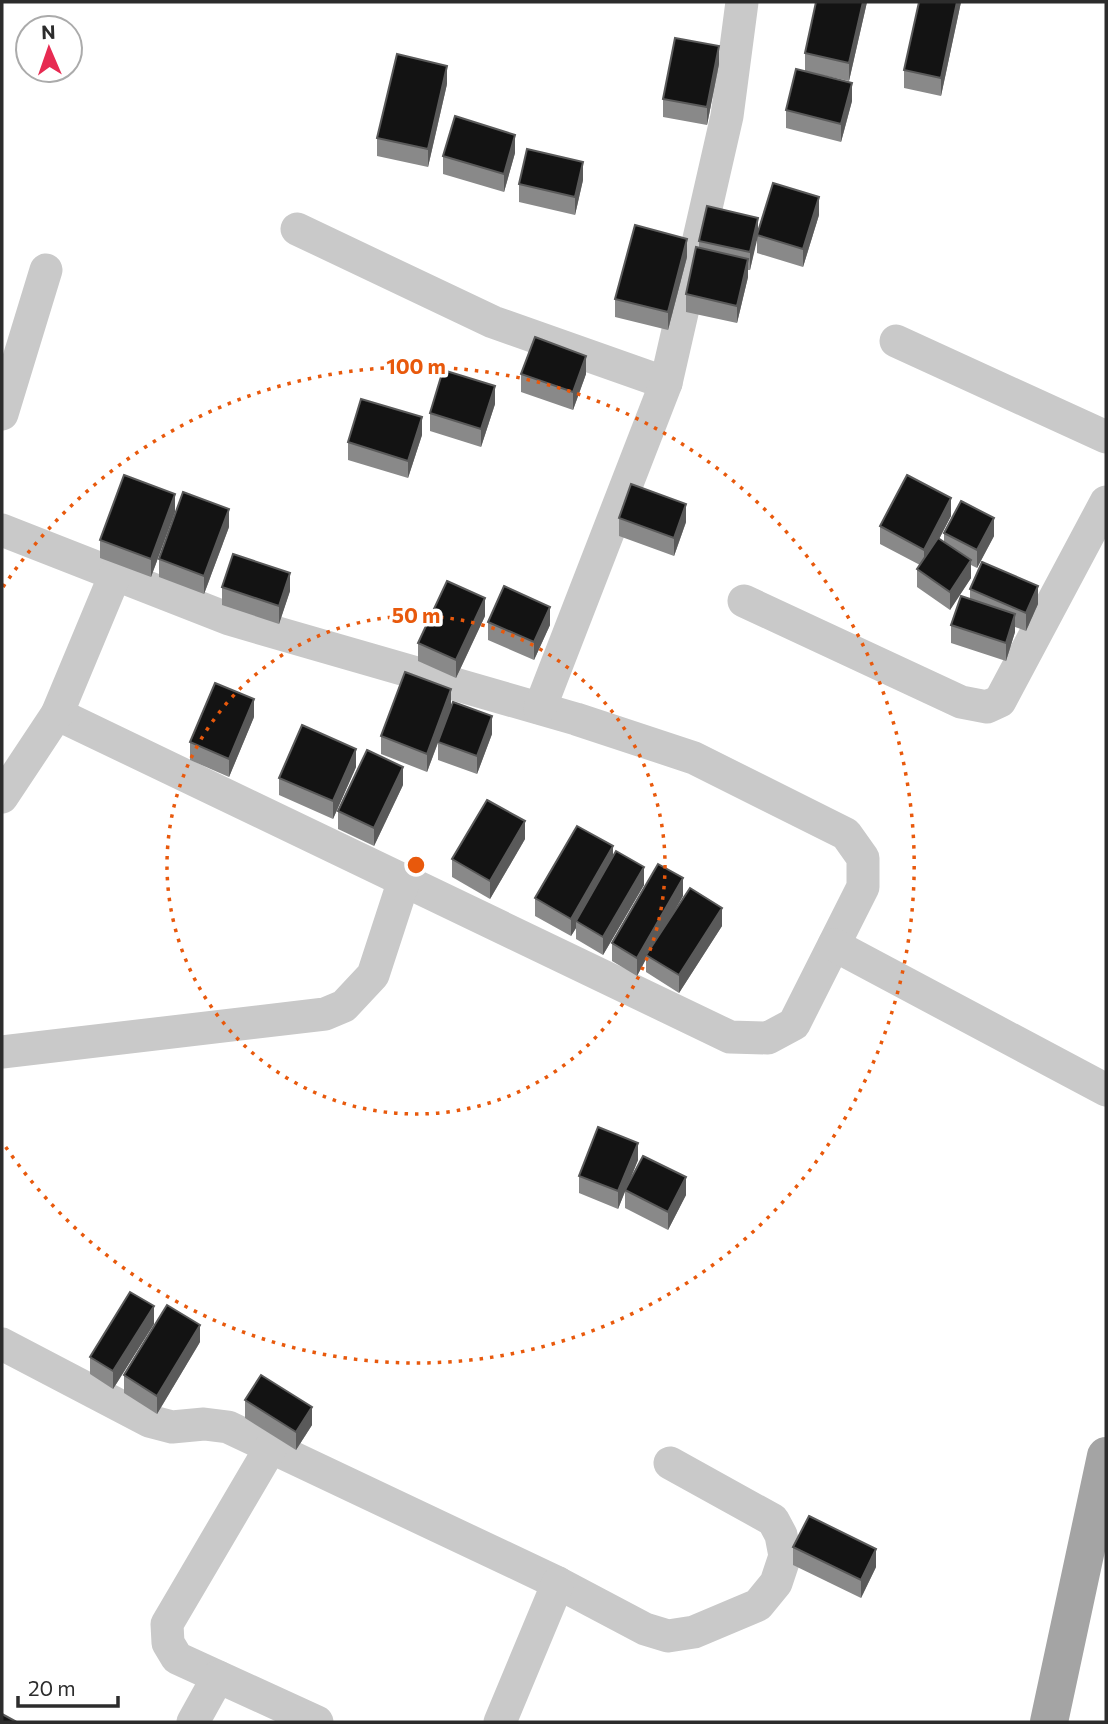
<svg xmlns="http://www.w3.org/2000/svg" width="1108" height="1724" viewBox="0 0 1108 1724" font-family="Commissioner,sans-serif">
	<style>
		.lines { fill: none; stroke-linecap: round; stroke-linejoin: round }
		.street { stroke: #c9c9c9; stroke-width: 33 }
		.primary { stroke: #a4a4a4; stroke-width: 38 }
		.wall { fill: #898989 }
		.shaded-wall { fill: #5a5a5a }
		.building { fill: #131313; stroke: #5a5a5a; stroke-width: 2 }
		.ring { fill: none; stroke: #e8590c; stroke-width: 3.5; stroke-dasharray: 3.5 7 }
		.centre { fill: #e8590c; stroke: #fff; stroke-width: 3.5 }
		.ring-label { font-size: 21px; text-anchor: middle; font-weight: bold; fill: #e8590c; stroke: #fff; stroke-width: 7; stroke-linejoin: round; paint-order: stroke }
	</style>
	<rect width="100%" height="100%" fill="#fff"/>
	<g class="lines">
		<g class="street">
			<path d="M297,229l196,93 173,61"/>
			<path d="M896,341l210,96"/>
			<path d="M2,414l44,-144"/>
			<path d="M2,530l227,89 347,100 118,39 152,76 17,24v29l-69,137 -26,14 -38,-1 -673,-323"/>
			<path d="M744,601l217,101 26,5 13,-6 106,-199"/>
			<path d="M540,708l126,-325 61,-267 15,-114"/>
			<path d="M2,797l55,-83 58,-139"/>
			<path d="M834,945l272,145"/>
			<path d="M2,1052l323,-38 19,-8 29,-31 31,-95"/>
			<path d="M2,1344l147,77 23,6 32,-3 24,3 330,156 87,46 23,7 26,-4 64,-27 18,-22 9,-27 -4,-21 -8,-15 -103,-57"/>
			<path d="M271,1447l-104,177 1,19 9,15 140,64"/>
			<path d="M193,1722l25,-45"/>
			<path d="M500,1722l58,-139"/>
		</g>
		<path class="primary" d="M1049,1722l57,-266"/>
	</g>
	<g class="wall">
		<path d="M816,2h51l-18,79 -41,-9 44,29 -11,41 -55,-14v-18l19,-39v-18z"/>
		<path d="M961,2l-20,94 -37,-8v-18z"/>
		<path d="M719,64l-12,61 -44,-8v-18z"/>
		<path d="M447,84l-19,83 -51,-11v-18z"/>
		<path d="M515,153l-11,39 -61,-18v-18z"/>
		<path d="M583,180l-8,35 -56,-13v-18z"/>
		<path d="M819,215l-16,52 -46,-14v-16l-7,33h-2v7l-11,46 -51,-11v-18l13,-46v-7l59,-8z"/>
		<path d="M687,257l-19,73 -53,-13v-18z"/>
		<path d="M521,374h65l-13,36 -52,-18z"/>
		<path d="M495,404l-14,43 -51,-16v-18z"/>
		<path d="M422,435l-14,43 -60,-18v-18z"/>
		<path d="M175,512l-24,65 -51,-19v-18z"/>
		<path d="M951,516l-12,23 5,3v-9l50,3 -17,32 -6,-3v13l-21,32 -33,-23v-18l3,-4 -40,-21v-18z"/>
		<path d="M619,518l67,4 -12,34 -55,-20z"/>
		<path d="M229,527l-25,67 -45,-17v-18z"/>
		<path d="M222,587l68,4 -11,33 -57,-19z"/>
		<path d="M970,589l68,15 -12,27 -11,-4v5l-9,29 -55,-18v-18l19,-26z"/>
		<path d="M485,616l-29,62 -38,-17v-18z"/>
		<path d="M488,622l62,3 -16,35 -46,-20z"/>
		<path d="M451,706l41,28 -15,40 -39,-14v-17l-11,29 -46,-18v-18z"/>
		<path d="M254,717l-25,60 -39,-17v-18z"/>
		<path d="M356,767l-23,52 -54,-24v-17z"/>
		<path d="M403,785l-29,61 -36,-17v-18z"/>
		<path d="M525,839l-35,60 -38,-22v-18z"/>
		<path d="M613,857l31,28 -41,70 -27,-16v-11l-5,8 -36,-20v-18z"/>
		<path d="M683,896l-14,24 53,6 -43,67 -33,-21v-13l-9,17 -25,-15v-18z"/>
		<path d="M638,1160l-12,29 60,6 -18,35 -43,-22v-17l-7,18 -39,-16v-17z"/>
		<path d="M154,1324l-41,65 -23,-15v-17z"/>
		<path d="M200,1342l-43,72 -33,-21v-18z"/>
		<path d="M245,1400l67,25 -16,25 -51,-32z"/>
		<path d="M793,1547l83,20 -15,31 -68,-33z"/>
	</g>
	<g class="shaded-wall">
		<path d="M863,2h4l-18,79v-18z"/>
		<path d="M957,2h4l-20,94v-18z"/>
		<path d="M719,46v18l-12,61v-18z"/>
		<path d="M447,66v18l-19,83v-18z"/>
		<path d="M852,83v18l-11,41v-18z"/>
		<path d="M515,135v18l-11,39v-18z"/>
		<path d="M583,162v18l-8,35v-18z"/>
		<path d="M819,197v18l-16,52v-18z"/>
		<path d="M758,218v18l-8,34v-18z"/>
		<path d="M687,239v18l-19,73v-18z"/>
		<path d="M748,259v18l-11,46v-17z"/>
		<path d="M586,356v18l-13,36v-18z"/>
		<path d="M495,386v18l-14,43v-18z"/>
		<path d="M422,417v18l-14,43v-17z"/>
		<path d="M175,494v18l-24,65v-18z"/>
		<path d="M951,498v18l-27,52v-18z"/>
		<path d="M686,504v18l-12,34v-18z"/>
		<path d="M229,509v18l-25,67v-18z"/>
		<path d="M994,518v18l-17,32v-18z"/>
		<path d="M971,560v18l-21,32v-18z"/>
		<path d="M290,573v18l-11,33v-18z"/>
		<path d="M1038,586v18l-12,27v-18z"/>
		<path d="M485,598v18l-29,62v-18z"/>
		<path d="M550,607v18l-16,35v-18z"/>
		<path d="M1015,614v18l-9,29v-18z"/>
		<path d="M451,689v18l-24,65v-18z"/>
		<path d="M254,699v18l-25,60v-18z"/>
		<path d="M492,716v18l-15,40v-18z"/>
		<path d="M356,749v18l-23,52v-18z"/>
		<path d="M403,767v18l-29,61v-18z"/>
		<path d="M525,821v18l-35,60v-18z"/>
		<path d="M613,846v18l-37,57v7l-5,8v-17z"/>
		<path d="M644,867v18l-41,70v-18z"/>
		<path d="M683,878v18l-35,60 -2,-1v4l-9,17v-18z"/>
		<path d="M722,908v18l-43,67v-18z"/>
		<path d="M638,1143v17l-20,49v-18z"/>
		<path d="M686,1177v18l-18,35v-18z"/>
		<path d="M154,1306v18l-41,65v-18z"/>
		<path d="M200,1325v17l-43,72v-18z"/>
		<path d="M312,1407v18l-16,25v-18z"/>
		<path d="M876,1549v18l-15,31v-18z"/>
	</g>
	<g class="building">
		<path d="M816,2h47l-14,61 -44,-10z"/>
		<path d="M919,2h38l-16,76 -37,-8z"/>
		<path d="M675,38l44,8 -12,61 -44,-8z"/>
		<path d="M397,54l50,12 -19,83 -51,-11z"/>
		<path d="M796,69l56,14 -11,41 -55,-14z"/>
		<path d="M455,116l60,19 -11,39 -61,-18z"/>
		<path d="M527,149l56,13 -8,35 -56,-13z"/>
		<path d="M773,183l46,14 -16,52 -46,-14z"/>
		<path d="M707,206l51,12 -8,34 -51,-11z"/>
		<path d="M635,225l52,14 -19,73 -53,-13z"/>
		<path d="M696,247l52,12 -11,47 -51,-12z"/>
		<path d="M535,337l51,19 -13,36 -52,-18z"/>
		<path d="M443,370l52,16 -14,43 -51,-16z"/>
		<path d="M361,399l61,18 -14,44 -60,-19z"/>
		<path d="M124,475l51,19 -24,65 -51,-19z"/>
		<path d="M907,475l44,23 -27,52 -44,-24z"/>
		<path d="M631,484l55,20 -12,34 -55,-20z"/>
		<path d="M183,492l46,17 -25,67 -45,-17z"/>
		<path d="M961,501l33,17 -17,32 -33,-17z"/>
		<path d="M938,538l33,22 -21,32 -33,-23z"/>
		<path d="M233,554l57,19 -11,33 -57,-19z"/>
		<path d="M982,562l56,24 -12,27 -56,-24z"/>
		<path d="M447,581l38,17 -29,62 -38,-17z"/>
		<path d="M504,586l46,21 -16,35 -46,-20z"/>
		<path d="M961,596l54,18 -9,29 -55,-18z"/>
		<path d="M405,672l46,17 -24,65 -46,-18z"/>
		<path d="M215,683l39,16 -25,60 -39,-17z"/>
		<path d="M453,702l39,14 -15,40 -39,-14z"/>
		<path d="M302,725l54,24 -23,52 -54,-23z"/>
		<path d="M367,750l36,17 -29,61 -36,-17z"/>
		<path d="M487,800l38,21 -35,60 -38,-22z"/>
		<path d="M577,826l36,20 -42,73 -36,-21z"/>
		<path d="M616,851l28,16 -41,70 -27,-16z"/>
		<path d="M658,864l25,14 -46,80 -25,-15z"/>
		<path d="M690,888l32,20 -43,67 -33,-20z"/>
		<path d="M598,1127l40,16 -20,48 -39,-15z"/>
		<path d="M643,1156l43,21 -18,35 -43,-22z"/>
		<path d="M130,1292l24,14 -41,65 -23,-14z"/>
		<path d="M167,1305l33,20 -43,71 -33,-21z"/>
		<path d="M261,1375l51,32 -16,25 -51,-32z"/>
		<path d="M809,1516l67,33 -15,31 -68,-33z"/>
		<path d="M2,1714l13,7 -1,1h-12z"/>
	</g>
	<g class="ring">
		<circle cx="416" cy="865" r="249"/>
		<path d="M3 587A498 498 0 1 1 3 1143"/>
	</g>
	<circle cx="416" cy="865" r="10" class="centre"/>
	<g class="ring-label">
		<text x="416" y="374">100 m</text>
		<text x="416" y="623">50 m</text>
	</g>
	<rect width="1108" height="1724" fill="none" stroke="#2c2c2c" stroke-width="7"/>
	<g transform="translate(49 49) rotate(358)"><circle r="33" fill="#ffffff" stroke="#ababab" stroke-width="2"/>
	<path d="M0-5L12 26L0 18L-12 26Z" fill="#e72a51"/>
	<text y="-10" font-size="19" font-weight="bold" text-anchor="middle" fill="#2c2c2c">N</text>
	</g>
	<path d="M18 1696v10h100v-10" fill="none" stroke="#2c2c2c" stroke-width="3.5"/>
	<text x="28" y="1696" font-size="21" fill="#2c2c2c" stroke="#ffffff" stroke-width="5" paint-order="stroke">20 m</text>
</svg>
